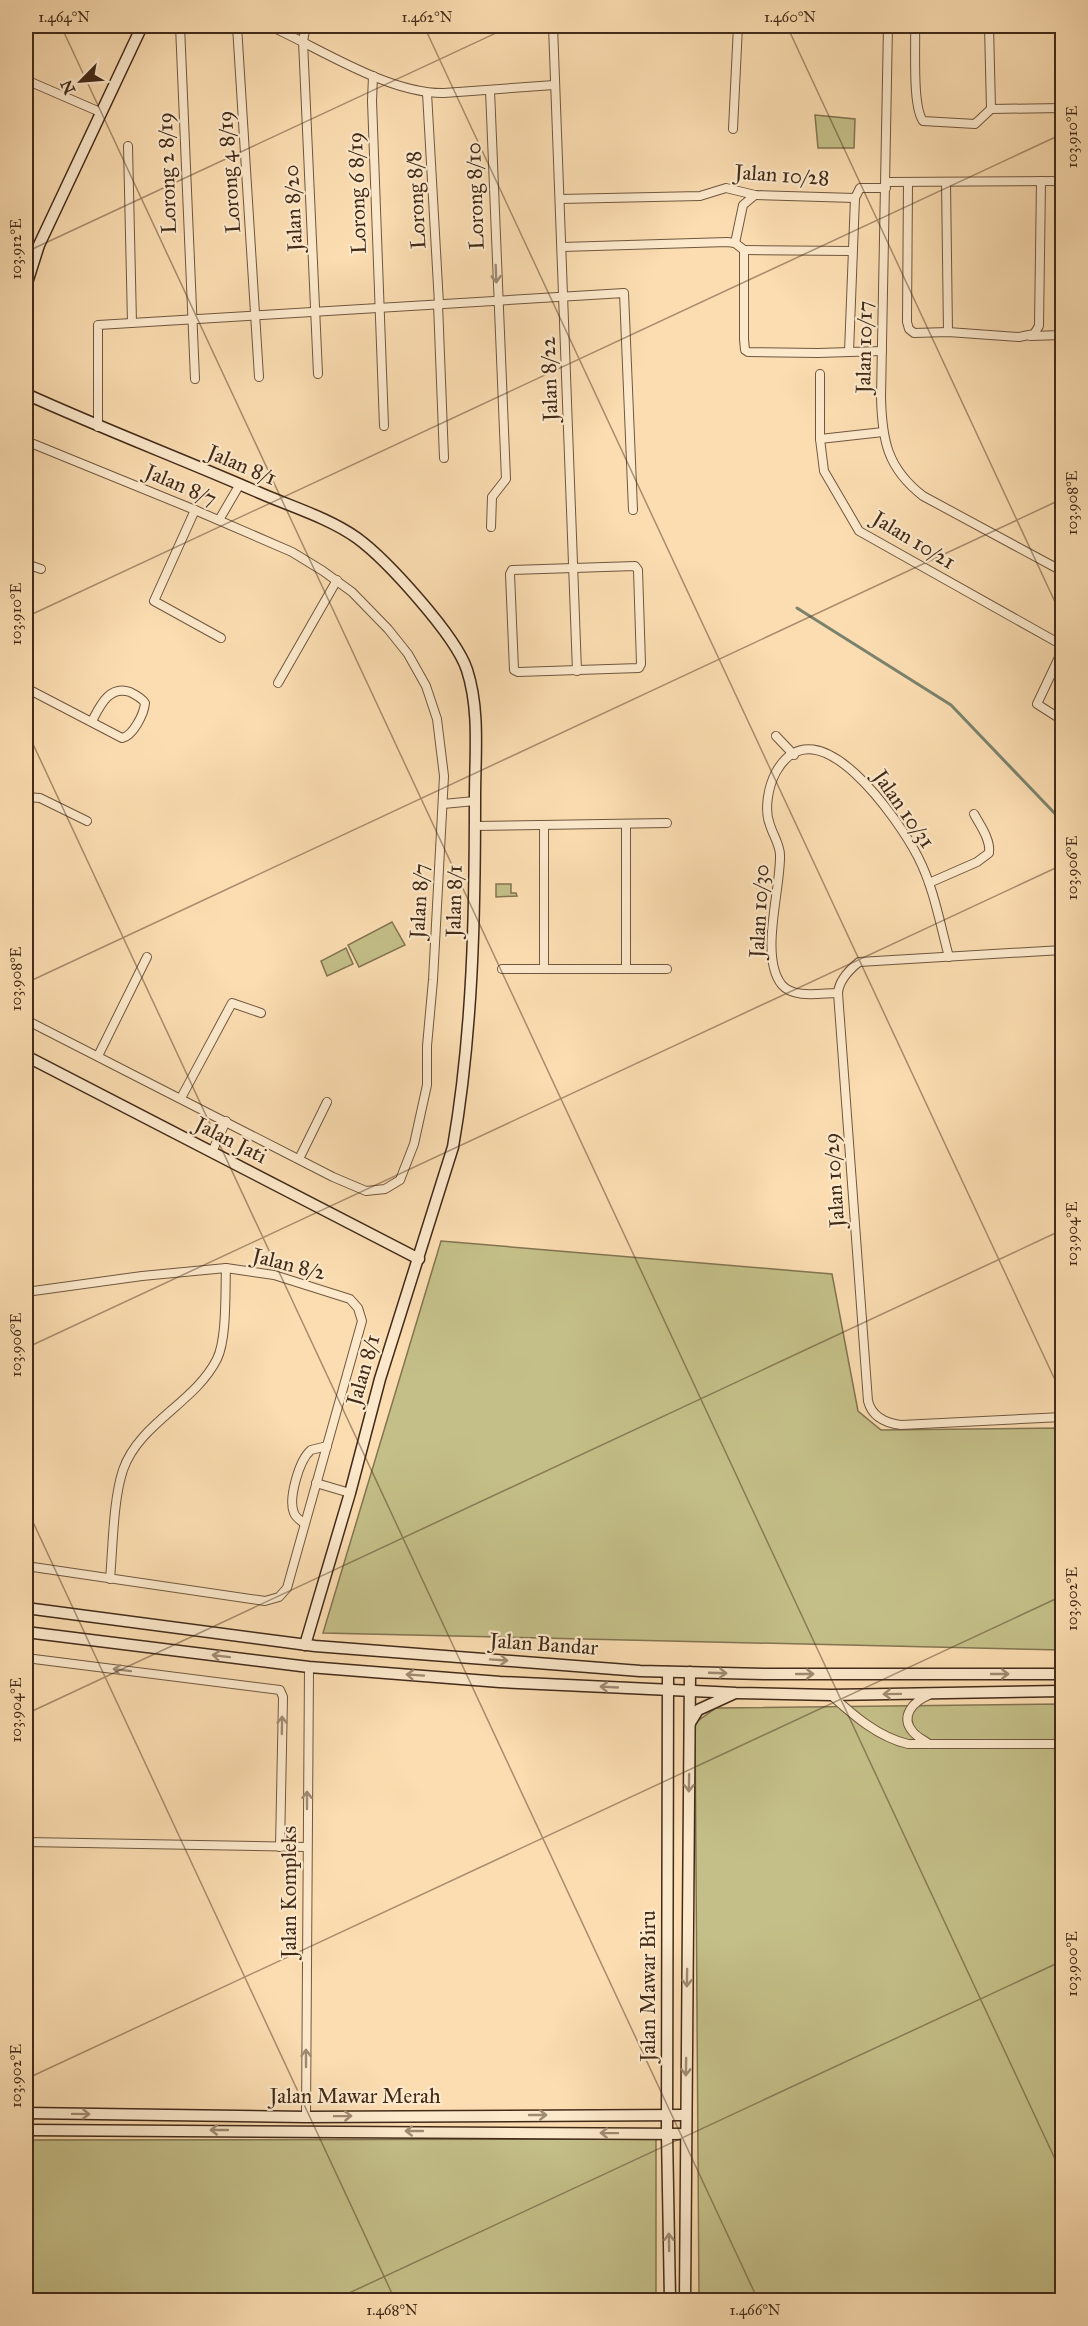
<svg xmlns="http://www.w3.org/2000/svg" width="1088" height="2326" viewBox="0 0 1088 2326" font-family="'IM FELL Great Primer',serif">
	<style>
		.green { fill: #c4bf88; stroke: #837450; stroke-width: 1.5 }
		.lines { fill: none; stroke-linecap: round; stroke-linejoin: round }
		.stream { stroke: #7a826e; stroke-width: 3 }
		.street-casing { stroke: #70573e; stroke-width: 10 }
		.secondary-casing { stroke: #422a18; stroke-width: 13 }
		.street { stroke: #fce9cc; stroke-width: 8 }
		.secondary { stroke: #fce9cc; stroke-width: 10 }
		.oneway { stroke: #9f8a72 }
		.ticks { fill: none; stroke: #422a18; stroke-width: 1.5; stroke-opacity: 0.45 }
		.labels { text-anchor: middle; stroke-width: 4.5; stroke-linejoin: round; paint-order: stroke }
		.street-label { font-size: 21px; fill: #422a18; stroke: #fce9cc }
		.neatline { fill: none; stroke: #422a18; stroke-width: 2 }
		.ticks-label { font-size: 15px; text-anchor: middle; fill: #422a18 }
	</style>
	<rect width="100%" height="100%" fill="#fbddb1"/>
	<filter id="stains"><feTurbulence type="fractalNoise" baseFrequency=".00333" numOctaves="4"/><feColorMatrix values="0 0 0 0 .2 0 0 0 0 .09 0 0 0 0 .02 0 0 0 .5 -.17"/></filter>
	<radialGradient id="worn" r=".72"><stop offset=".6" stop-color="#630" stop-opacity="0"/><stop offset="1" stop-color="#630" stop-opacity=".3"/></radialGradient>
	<g class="green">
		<path d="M815,115l40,4 -1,29h-36z"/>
		<path d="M496,884h15v9h5l1,3 -21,1z"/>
		<path d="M392,922l13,23 -46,22 -11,-22z"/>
		<path d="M346,948l7,16 -26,12 -6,-15z"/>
		<path d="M441,1241l391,33 26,137 23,19 181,-2v222l-739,-17z"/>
		<path d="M1062,1704v596h-363l-4,-577 21,-15z"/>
		<path d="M656,2139v161h-630v-160z"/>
	</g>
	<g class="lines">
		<path class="stream" d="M797,608l154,97 111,116"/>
		<defs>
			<g id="street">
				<path d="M180,26l15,353"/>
				<path d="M237,26l22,351"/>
				<path d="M270,26c51,23 119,68 174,67l110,-8"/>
				<path d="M306,26l-3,15 15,333"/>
				<path d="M553,26l24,645"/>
				<path d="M888,26l-7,371c1,43 6,71 42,99l139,75"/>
				<path d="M915,26c1,21 -3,80 8,95l52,3 16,-15 71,-1"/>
				<path d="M989,26l2,83"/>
				<path d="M373,76l-1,25 12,325"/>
				<path d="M26,80l74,32"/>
				<path d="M490,90l16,389 -14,18 -1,30"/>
				<path d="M427,93l12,211"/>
				<path d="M26,95l5,-12"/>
				<path d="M733,129l5,-103"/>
				<path d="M128,146l4,177"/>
				<path d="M886,182l176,-1"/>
				<path d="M908,182l-1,140 2,7 5,4 34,-1 71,5 15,-3 5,-8 2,-145"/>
				<path d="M946,182l2,150"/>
				<path d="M560,199l140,-3 26,-8 29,7 100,3 5,-10h26"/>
				<path d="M735,243l8,-38 12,-10"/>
				<path d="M562,247l165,-5 8,1 9,7"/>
				<path d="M744,250v89l1,11 3,2 70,1 64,-2"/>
				<path d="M744,250l108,1"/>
				<path d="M438,304l6,154"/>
				<path d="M1031,336l31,-1"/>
				<path d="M849,352l6,-154"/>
				<path d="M820,374v65l4,32 35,60 203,114"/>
				<path d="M98,427v-102l526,-32 9,217"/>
				<path d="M820,439l63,-7"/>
				<path d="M26,441l169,69 97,42 31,19 29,21 36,37 20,25 18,32 11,33 7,57 -11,204 -6,66v39l-13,59 -14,36 -15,9 -19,2 -33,-14 -307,-157"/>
				<path d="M195,510l-41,91 67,37"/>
				<path d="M219,520l21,-36"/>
				<path d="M26,564l15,5"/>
				<path d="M635,566l3,4 3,94 -2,4 -121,4 -4,-2 -4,-96 2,-4z"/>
				<path d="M1062,651l-25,53 25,16"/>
				<path d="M278,683l59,-103"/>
				<path d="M26,688l96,50c11,-2 22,-24 23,-35 -3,-5 -9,-8 -15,-11 -21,-7 -30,14 -38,29"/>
				<path d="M776,736l18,19"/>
				<path d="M26,797l14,1 47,23"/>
				<path d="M443,804l32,-3"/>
				<path d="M626,824v145"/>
				<path d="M544,825v144"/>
				<path d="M475,826l192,-3"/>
				<path d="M929,883l48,-21 12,-9c2,-13 -9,-28 -15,-39"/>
				<path d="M26,895v-2"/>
				<path d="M1062,950l-203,12c-10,8 -20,18 -21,31l30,408c4,16 17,22 33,24l161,-8"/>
				<path d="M502,969h165"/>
				<path d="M838,993c-17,0 -44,6 -56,-8 -23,-28 -1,-96 -2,-130 0,-10 -7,-20 -10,-30 -6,-15 -2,-38 6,-53 41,-73 124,50 142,85 16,31 22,67 31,100"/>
				<path d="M98,1056l49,-99"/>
				<path d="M181,1098l51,-95 29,10"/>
				<path d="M212,1152l14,-31"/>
				<path d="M299,1159l28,-57"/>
				<path d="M26,1292l116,-16 84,-8 48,7 76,24 8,9 4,13 -75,267 -8,9 -14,4 -239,-35"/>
				<path d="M316,1483l34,10"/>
				<path d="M304,1523c-4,-3 -8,-5 -10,-10 -6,-14 5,-53 17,-63l16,-4"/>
				<path d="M110,1579c3,-33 3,-79 13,-109 16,-47 72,-67 94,-111 10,-20 8,-67 9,-91"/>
				<path d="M26,1658l254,32 3,7 -3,150"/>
				<path d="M831,1695c22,20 47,42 77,49h154"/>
				<path d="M929,1744c-5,-4 -12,-7 -16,-12 -14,-16 1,-31 16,-37"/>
				<path d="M26,1842l281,5"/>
				<path d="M306,2117l3,-450"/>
			</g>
			<g id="secondary">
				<path d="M26,286l13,-41 103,-219"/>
				<path d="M26,394c77,35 156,65 234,99 32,14 69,25 97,45 30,22 99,98 110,132 13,40 8,85 8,127 0,116 -2,235 -22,350l-73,232 -30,114 -45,152"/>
				<path d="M26,1056l393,203"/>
				<path d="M26,1608l289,38 325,25 124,3h298"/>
				<path d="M26,1632l283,35 191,15 236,11 95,2 231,-4"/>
				<path d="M668,1672l-1,462 3,166"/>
				<path d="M690,1723l8,-13 35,-16"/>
				<path d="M26,2113l280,4 379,-2"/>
				<path d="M26,2130l659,4"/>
				<path d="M685,2300l5,-628"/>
			</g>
		</defs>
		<use href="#street" class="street-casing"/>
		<use href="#secondary" class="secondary-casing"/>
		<use href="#street" class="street"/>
		<use href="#secondary" class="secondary"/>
	</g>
	<defs><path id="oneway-shaft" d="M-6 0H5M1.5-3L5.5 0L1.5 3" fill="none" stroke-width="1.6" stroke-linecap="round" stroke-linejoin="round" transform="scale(1.5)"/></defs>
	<g class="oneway">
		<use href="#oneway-shaft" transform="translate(496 274) rotate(88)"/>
		<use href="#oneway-shaft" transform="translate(221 1656) rotate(-173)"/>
		<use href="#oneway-shaft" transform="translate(499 1660) rotate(4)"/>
		<use href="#oneway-shaft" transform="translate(122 1670) rotate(-173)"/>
		<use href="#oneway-shaft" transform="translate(718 1673) rotate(2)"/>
		<use href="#oneway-shaft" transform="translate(805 1674)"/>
		<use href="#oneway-shaft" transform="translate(1000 1674)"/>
		<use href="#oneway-shaft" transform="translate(415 1675) rotate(-176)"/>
		<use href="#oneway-shaft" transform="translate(609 1687) rotate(-177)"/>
		<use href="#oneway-shaft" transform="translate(892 1694) rotate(179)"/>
		<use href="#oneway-shaft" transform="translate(282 1725) rotate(-89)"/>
		<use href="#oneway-shaft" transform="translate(689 1783) rotate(91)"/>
		<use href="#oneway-shaft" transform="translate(307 1800) rotate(-90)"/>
		<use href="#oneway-shaft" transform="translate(687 1978) rotate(91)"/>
		<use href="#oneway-shaft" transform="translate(306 2058) rotate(-90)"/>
		<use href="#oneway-shaft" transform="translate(686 2067) rotate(91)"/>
		<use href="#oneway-shaft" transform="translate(81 2114) rotate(1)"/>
		<use href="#oneway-shaft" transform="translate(538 2115)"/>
		<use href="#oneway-shaft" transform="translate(343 2116) rotate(-1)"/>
		<use href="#oneway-shaft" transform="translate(219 2130) rotate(-180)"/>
		<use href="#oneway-shaft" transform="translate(414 2131) rotate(-180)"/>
		<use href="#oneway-shaft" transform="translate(609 2133) rotate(-179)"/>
		<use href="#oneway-shaft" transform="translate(669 2242) rotate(-91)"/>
	</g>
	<path class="ticks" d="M61,26l1001,2148M424,26l638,1369M787,26l275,591M26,252l485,-226M26,617l1036,-483M26,729l732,1571M26,983l1036,-484M26,1348l1036,-483M26,1507l369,793M26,1714l1036,-484M26,2079l1036,-483M26,2286l6,14M334,2300l728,-339"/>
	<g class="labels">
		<g class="street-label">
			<text transform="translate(229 172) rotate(-94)" y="7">Lorong 4 8/19</text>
			<text transform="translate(167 173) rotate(-92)" y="7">Lorong 2 8/19</text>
			<text transform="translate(782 175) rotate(4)" y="7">Jalan 10/28</text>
			<text transform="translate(357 193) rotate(-92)" y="7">Lorong 6 8/19</text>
			<text transform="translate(475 196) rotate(-92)" y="7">Lorong 8/10</text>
			<text transform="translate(416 200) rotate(-93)" y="7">Lorong 8/8</text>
			<text transform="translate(293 208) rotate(-93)" y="7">Jalan 8/20</text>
			<text transform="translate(864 347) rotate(-89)" y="7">Jalan 10/17</text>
			<text transform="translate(549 379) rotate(-92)" y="7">Jalan 8/22</text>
			<text transform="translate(242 465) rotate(23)" y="7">Jalan 8/1</text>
			<text transform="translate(181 485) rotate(23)" y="7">Jalan 8/7</text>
			<text transform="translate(914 540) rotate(31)" y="7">Jalan 10/21</text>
			<text transform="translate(904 809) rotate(55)" y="7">Jalan 10/31</text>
			<text transform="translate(419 901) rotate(-87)" y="7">Jalan 8/7</text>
			<text transform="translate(454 901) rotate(-89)" y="7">Jalan 8/1</text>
			<text transform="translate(759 911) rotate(-87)" y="7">Jalan 10/30</text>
			<text transform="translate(231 1140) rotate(27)" y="7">Jalan Jati</text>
			<text transform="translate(834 1180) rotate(-94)" y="7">Jalan 10/29</text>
			<text transform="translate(289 1264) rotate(14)" y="7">Jalan 8/2</text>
			<text transform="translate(363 1370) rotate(-74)" y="7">Jalan 8/1</text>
			<text transform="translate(544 1644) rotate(4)" y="7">Jalan Bandar</text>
			<text transform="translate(289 1892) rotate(-90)" y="7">Jalan Kompleks</text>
			<text transform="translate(648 1986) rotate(-90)" y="7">Jalan Mawar Biru</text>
			<text x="355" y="2103">Jalan Mawar Merah</text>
		</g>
	</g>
	<rect width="1088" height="2326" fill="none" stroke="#fbddb1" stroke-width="66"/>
	<g transform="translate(81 81) rotate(245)" stroke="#fce9cc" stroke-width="4.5" paint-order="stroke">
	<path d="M0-4.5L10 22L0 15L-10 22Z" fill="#422a18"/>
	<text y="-9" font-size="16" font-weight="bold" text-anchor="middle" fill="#422a18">N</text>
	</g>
	<rect x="33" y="33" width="1022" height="2260" class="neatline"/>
	<g class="ticks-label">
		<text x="64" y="22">1.464°N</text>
		<text x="427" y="22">1.462°N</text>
		<text x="790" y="22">1.460°N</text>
		<text transform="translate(1072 137) rotate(-90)" y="5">103.910°E</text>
		<text transform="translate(16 249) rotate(-90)" y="5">103.912°E</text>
		<text transform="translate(1072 503) rotate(-90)" y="5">103.908°E</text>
		<text transform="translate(16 614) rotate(-90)" y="5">103.910°E</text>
		<text transform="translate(1072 868) rotate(-90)" y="5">103.906°E</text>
		<text transform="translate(16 979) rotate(-90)" y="5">103.908°E</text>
		<text transform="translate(1072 1234) rotate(-90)" y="5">103.904°E</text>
		<text transform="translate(16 1345) rotate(-90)" y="5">103.906°E</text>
		<text transform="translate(1072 1599) rotate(-90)" y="5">103.902°E</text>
		<text transform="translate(16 1710) rotate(-90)" y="5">103.904°E</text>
		<text transform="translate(1072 1964) rotate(-90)" y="5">103.900°E</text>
		<text transform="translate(16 2076) rotate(-90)" y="5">103.902°E</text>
		<text x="392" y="2315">1.468°N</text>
		<text x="755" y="2315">1.466°N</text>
	</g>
	<rect width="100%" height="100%" filter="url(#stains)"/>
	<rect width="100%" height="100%" fill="url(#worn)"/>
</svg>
